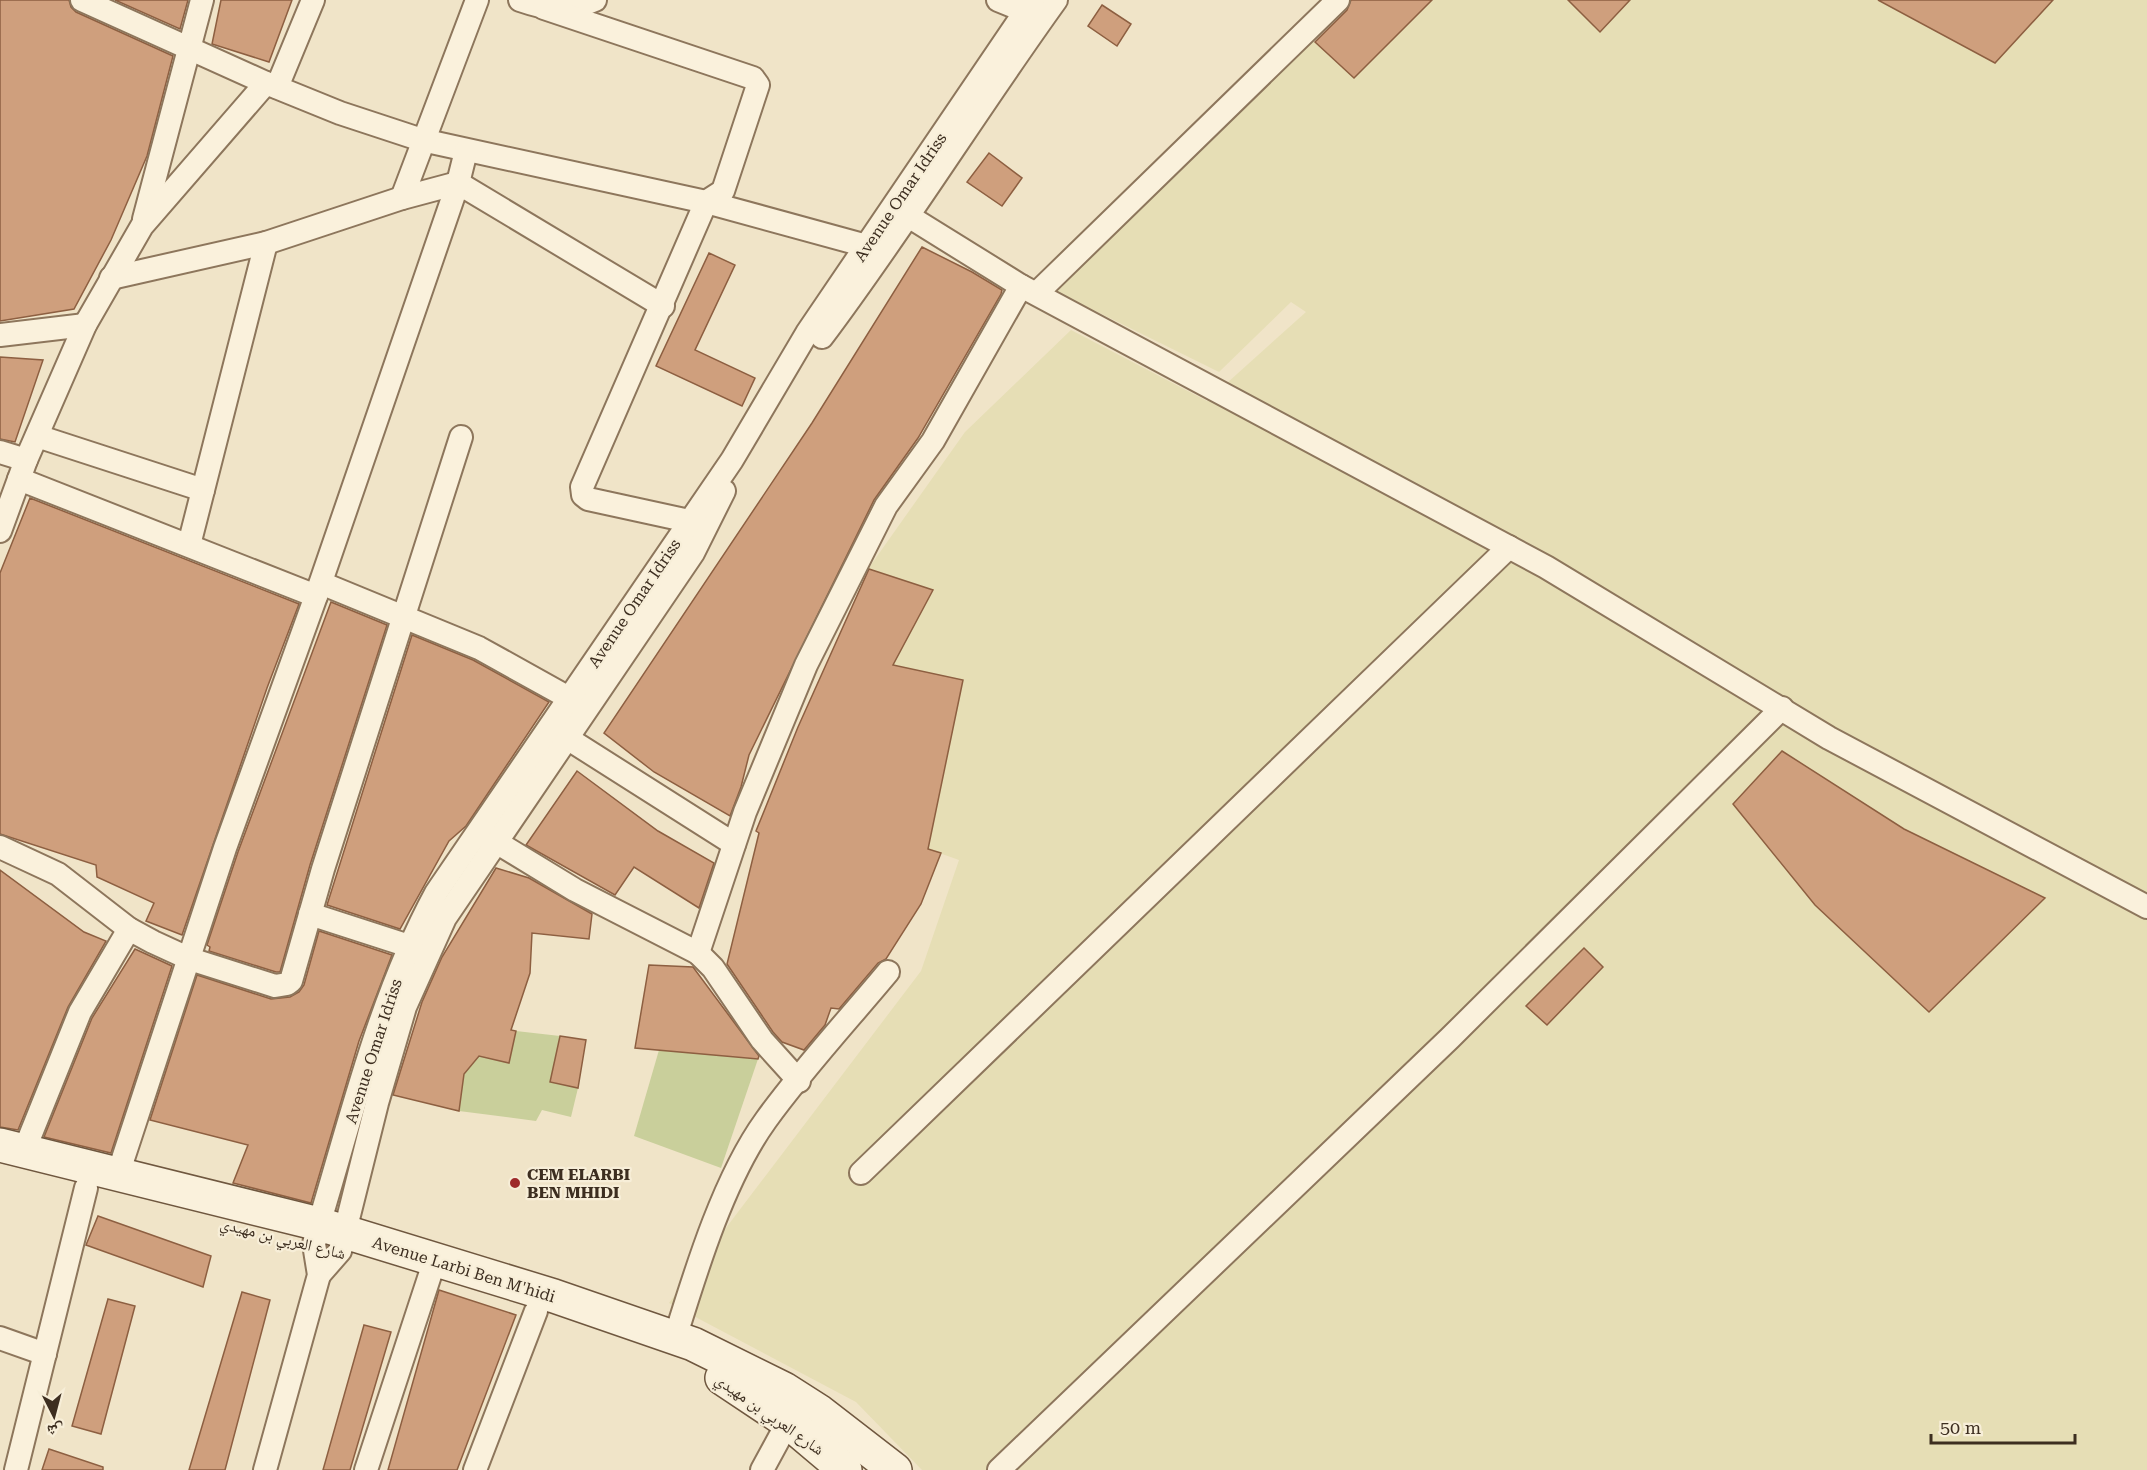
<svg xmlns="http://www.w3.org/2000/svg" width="2147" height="1470" viewBox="0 0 2147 1470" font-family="'Roboto Serif','Noto Naskh Arabic',serif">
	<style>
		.farmland { fill: #e6deb5 }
		.green { fill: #c9cf9b }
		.building { fill: #cf9f7d; stroke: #8d5f41; stroke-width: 1.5 }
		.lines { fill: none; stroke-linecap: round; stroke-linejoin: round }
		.street-casing { stroke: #8d765c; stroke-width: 26 }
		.secondary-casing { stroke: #6f573f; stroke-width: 36 }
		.street { stroke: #faf1dc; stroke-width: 22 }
		.secondary { stroke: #faf1dc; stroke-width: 33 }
		.poi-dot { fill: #9e2a2b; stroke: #f7eed8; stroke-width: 2 }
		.labels { text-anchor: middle; stroke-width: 4.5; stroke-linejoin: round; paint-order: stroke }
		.street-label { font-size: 16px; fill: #3d2e20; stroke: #f7eed8 }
		.poi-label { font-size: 16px; font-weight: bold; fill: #3d2e20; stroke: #f7eed8; text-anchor: start }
	</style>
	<rect width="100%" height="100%" fill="#f0e4c8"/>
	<path class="farmland" d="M1432,0h136l32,31 30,-31h248l117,63 58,-63h94v1470h-1225l-66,-68 -187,-99 252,-332 38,-111 -31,-11 15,-78 -50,-106 40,-74 -65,-22 97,-137 106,-102 136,71 99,-89 -15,-10 -72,70 -166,-82 257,-252 44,39z"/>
	<g class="green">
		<path d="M516,1031l44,5 -10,46 28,6 -7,29 -29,-7 -6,11 -77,-10 5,-37 15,-18z"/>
		<path d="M659,1050l99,9 -37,109 -87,-32z"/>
	</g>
	<g class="building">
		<path d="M0,0h69l2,7 5,5 97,44 -26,100 -36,84 -37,69 -74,12z"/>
		<path d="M115,0h73l-8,29z"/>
		<path d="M221,0h71l-23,62 -57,-18z"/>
		<path d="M1351,0h81l-78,78 -39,-36 32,-32z"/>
		<path d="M1568,0h62l-30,32z"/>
		<path d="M1878,0h175l-58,63z"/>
		<path d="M1102,5l29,19 -14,22 -29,-20z"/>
		<path d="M989,153l33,25 -20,28 -35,-24z"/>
		<path d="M922,247l50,25 30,18 -1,4 -83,144 -44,62 -125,255 -8,32 -11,29 -76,-44 -50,-39 208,-310z"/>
		<path d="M709,253l26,12 -40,85 60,28 -13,28 -86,-40z"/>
		<path d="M0,357l43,3 -28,82 -15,-3z"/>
		<path d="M30,498l269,106 -32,84 -85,247 -36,-14 8,-18 -57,-26 -1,-12 -96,-31v-261z"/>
		<path d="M869,569l64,21 -40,75 70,15 -35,169 13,4 -20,51 -35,55 -8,4 -39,46 -8,-1 -6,17 -21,25 -22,-8 -9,-10 -46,-68 32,-131 -3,-2 42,-104z"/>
		<path d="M331,602l56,23 -77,240 -30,107h-4l-67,-21 1,-4 -3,-2 31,-93z"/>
		<path d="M412,635l61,25 76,42 -83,124 -17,15 -49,88 -73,-24z"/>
		<path d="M1782,751l122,78 141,69 -116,114 -114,-107 -82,-101z"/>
		<path d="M577,771l81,60 56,32 -15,45 -65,-41 -19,28 -89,-50z"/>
		<path d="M496,868l33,10 63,36 -3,25 -57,-6 -2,40 -19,57 5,1 -7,32 -30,-7 -15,18 -5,37 -66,-16 29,-93 20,-45z"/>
		<path d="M0,870l84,62 22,9 -38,66 -50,123 -18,-3z"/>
		<path d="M319,931l73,24 -33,86 -48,162 -78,-20 15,-38 -98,-25 47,-145 74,24 19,-2 9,-5 5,-7z"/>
		<path d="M1584,948l19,19 -56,58 -21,-19z"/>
		<path d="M135,949l37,17 -61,187 -67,-16 48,-119z"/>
		<path d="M649,965l44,2 66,89 -1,3 -123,-11z"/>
		<path d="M560,1036l26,4 -8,48 -28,-6z"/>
		<path d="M98,1216l113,40 -8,31 -117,-42z"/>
		<path d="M439,1290l77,25 -59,155h-69z"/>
		<path d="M242,1292l28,8 -45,170h-36z"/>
		<path d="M108,1299l27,7 -34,128 -29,-8z"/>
		<path d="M364,1325l27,7 -41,138h-27z"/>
		<path d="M49,1449l54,18v3h-61z"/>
	</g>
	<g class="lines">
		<defs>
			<g id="street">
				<path d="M82,0l184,83 74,30 82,27 284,62 161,44"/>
				<path d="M520,0c29,10 46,13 75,0"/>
				<path d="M998,0l27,11"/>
				<path d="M544,8l209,70 5,7 -35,106 -17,11 -124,285 1,8 5,4 101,22"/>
				<path d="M277,87l36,-87"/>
				<path d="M402,198l75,-198"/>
				<path d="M897,209l124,77 525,281 283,171 318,169"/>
				<path d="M144,219l58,-219"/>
				<path d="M111,278l155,-35 136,-45 56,-15 205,123"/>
				<path d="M1037,293l301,-293"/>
				<path d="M0,335l85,-10"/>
				<path d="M822,337c82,-109 154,-226 234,-337"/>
				<path d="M37,436l166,54"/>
				<path d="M0,452l26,8"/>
				<path d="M19,479l297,117"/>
				<path d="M0,531l26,-71 59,-135 57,-99 124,-143"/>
				<path d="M189,545l77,-302"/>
				<path d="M321,583l158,65 90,50"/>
				<path d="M567,738l167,106"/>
				<path d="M483,834l92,56 123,63 15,15 49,72 37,41"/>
				<path d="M0,847l58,27 71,55 24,13 37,17 85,27 12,-2 4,-3 32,-112 138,-432"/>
				<path d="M310,914l99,32"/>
				<path d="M698,953l47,-141 61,-147 80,-159 47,-65 88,-155"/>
				<path d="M24,1151l56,-139 49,-83"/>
				<path d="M861,1173l648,-626"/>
				<path d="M118,1174l107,-326 91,-252 142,-413 8,-32"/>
				<path d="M319,1275l21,-24 37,-148 28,-96 40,-89 248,-365 31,-62"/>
				<path d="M0,1338l45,16"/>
				<path d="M675,1338c21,-68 49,-160 91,-218 36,-50 82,-100 122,-148"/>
				<path d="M16,1470l70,-282"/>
				<path d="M265,1470l54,-195 -5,-31 5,-20c34,-113 61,-227 117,-331l296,-433 75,-127 226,-333"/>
				<path d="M366,1470l64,-195"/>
				<path d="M475,1470l61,-159"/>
				<path d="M762,1470l26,-48"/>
				<path d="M999,1470l451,-432 332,-330"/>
			</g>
			<g id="secondary">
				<path d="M0,1145l319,79 235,72 139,48 91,45 36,23 75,58"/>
				<path d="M722,1378l66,44 57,48"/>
			</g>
		</defs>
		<use href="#street" class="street-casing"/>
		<use href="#secondary" class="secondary-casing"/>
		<use href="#street" class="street"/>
		<use href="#secondary" class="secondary"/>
	</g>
	<circle class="poi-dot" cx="515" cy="1183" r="6"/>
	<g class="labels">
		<g class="street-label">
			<text transform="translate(900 197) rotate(-56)" y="6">Avenue Omar Idriss</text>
			<text transform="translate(634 603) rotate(-56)" y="6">Avenue Omar Idriss</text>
			<text transform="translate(373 1051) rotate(-72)" y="6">Avenue Omar Idriss</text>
			<text transform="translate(283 1238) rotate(14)" y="6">شارع العربي بن مهيدي</text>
			<text transform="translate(464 1269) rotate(17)" y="6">Avenue Larbi Ben M'hidi</text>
			<text transform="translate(770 1414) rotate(35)" y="6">شارع العربي بن مهيدي</text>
		</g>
		<g class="poi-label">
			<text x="527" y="1180">CEM ELARBI<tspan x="527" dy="18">BEN MHIDI</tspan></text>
		</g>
	</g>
	<g transform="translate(54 1416) rotate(174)" stroke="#f7eed8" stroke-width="4.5" paint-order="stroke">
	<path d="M0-4.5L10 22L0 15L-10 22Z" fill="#3d2e20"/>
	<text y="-9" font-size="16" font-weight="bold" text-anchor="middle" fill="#3d2e20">ش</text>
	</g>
	<path d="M1931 1434v9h144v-9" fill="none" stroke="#3d2e20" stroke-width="3"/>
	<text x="1940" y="1434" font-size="18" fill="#3d2e20" stroke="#f7eed8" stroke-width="4.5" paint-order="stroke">50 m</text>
</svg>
